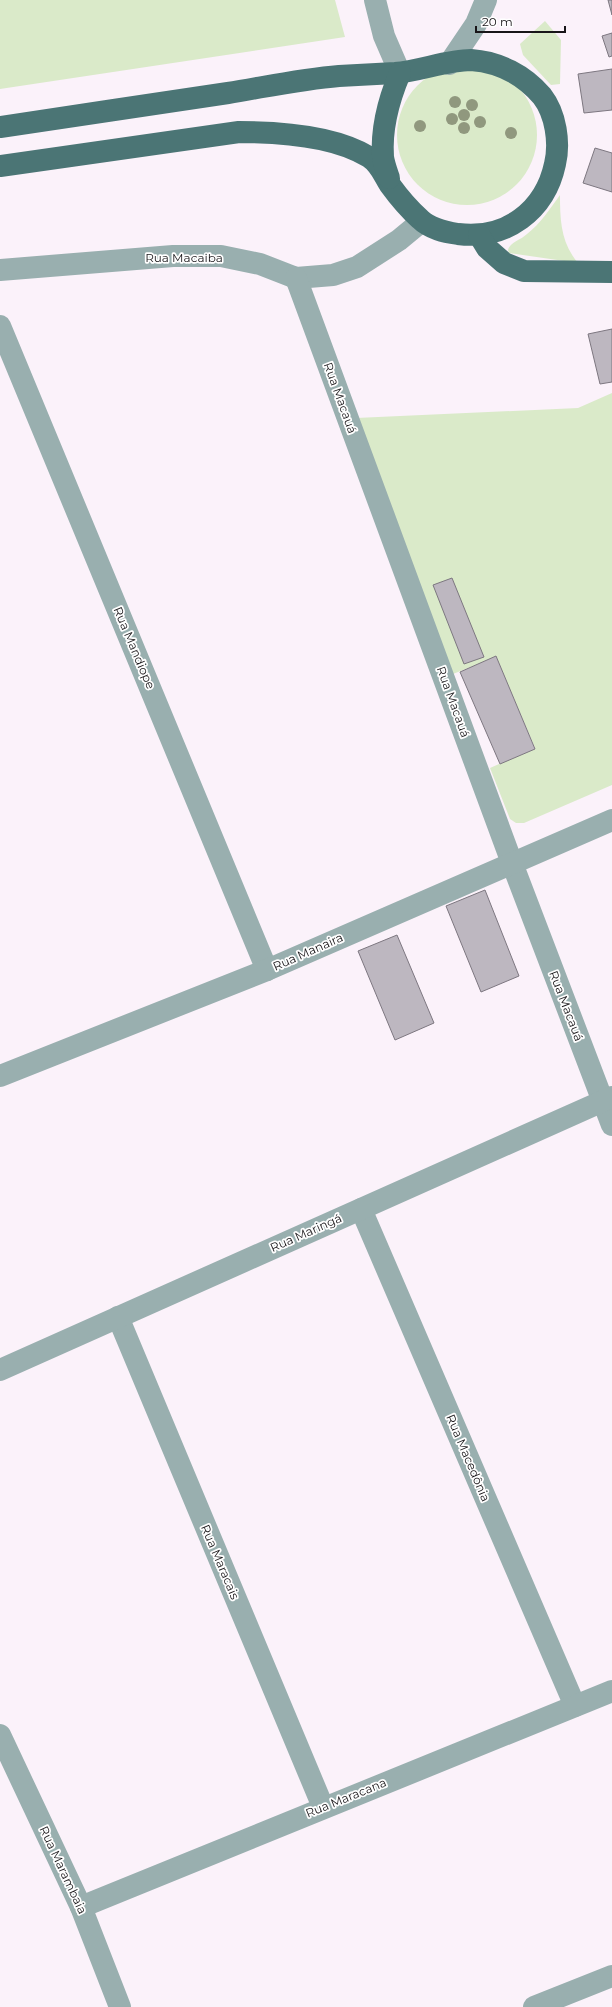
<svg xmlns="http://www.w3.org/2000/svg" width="612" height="2007" viewBox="0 0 612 2007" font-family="Montserrat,sans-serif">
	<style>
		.green { fill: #daeac9 }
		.building { fill: #bdb7c0; stroke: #7d7780 }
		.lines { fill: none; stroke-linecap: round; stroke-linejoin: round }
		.minor { stroke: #99afaf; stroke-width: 22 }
		.primary { stroke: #4b7575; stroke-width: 22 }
		.tree { fill: #90987e }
		.labels { text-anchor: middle; stroke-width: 3.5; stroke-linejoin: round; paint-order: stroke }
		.street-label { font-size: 12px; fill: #181518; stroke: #fff }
	</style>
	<rect width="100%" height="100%" fill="#fbf2fa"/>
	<g class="green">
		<path d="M0,0h335l10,37 -345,52z"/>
		<path d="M545,21l16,19 -1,44 -9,1 -28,-30 -3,-11z"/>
		<circle cx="467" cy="135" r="70"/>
		<path d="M560,195c0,26 1,48 18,68l-69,-10 -1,-3c2,-8 13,-10 19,-16 13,-10 23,-25 33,-39z"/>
		<path d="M612,393v392l-88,38h-8l-6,-4 -20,-51 45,-20 -39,-91 -43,17 -97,-256 222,-10z"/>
	</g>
	<g class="building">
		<path d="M608,0h4v15z"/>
		<path d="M612,33v23l-3,1 -7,-21z"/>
		<path d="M612,69v41l-28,3 -6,-39z"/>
		<path d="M595,148l17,5v39l-29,-9z"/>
		<path d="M612,329v53l-12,2 -12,-50z"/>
		<path d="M452,578l32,79 -20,7 -31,-79z"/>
		<path d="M496,656l39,93 -35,15 -40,-92z"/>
		<path d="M485,890l34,86 -38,16 -35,-86z"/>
		<path d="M397,935l37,88 -39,17 -37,-89z"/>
	</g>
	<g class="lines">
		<g class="minor">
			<path d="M375,0l9,36 16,37"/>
			<path d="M449,64l27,-40 10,-24"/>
			<path d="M0,270l173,-14h48l39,8 36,14 37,-3 24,-8 42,-27 23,-19"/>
			<path d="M296,278l216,585 100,262"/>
			<path d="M0,326l267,644"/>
			<path d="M0,1076l267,-106 345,-150"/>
			<path d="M361,1209l214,497"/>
			<path d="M118,1317l205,490"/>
			<path d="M0,1370l612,-273"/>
			<path d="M0,1735l81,172 39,100"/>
			<path d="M81,1907l531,-216"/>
			<path d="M534,2007l78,-31"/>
		</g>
		<g class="primary">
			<path d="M0,127c76,-11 152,-23 228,-34 37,-6 74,-14 111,-17 19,-1 38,-2 56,-3 25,-2 52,-13 76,-13 28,2 53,15 71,36 14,18 18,47 13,68 -10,47 -49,76 -97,70 -13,-2 -28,-5 -38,-15 -10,-9 -22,-23 -30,-34 -7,-11 -10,-21 -21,-28 -34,-21 -90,-25 -130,-25l-239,34"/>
			<path d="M389,178c-2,-6 -5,-14 -6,-21 -2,-28 6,-58 17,-84"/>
			<path d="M479,235l8,13 17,15 20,8 88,1"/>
		</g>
	</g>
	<g class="tree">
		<circle cx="455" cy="102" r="6"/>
		<circle cx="472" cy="105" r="6"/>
		<circle cx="464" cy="115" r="6"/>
		<circle cx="452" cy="119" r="6"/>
		<circle cx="480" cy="122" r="6"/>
		<circle cx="420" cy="126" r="6"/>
		<circle cx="464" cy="128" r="6"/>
		<circle cx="511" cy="133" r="6"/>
	</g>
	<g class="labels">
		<g class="street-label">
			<text x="184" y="262">Rua Macaiba</text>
			<text transform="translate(340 398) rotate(70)" y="4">Rua Macauá</text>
			<text transform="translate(134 648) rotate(67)" y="4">Rua Mandiope</text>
			<text transform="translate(453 702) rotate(70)" y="4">Rua Macauá</text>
			<text transform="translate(308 952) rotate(-24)" y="4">Rua Manaira</text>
			<text transform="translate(566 1006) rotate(69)" y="4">Rua Macauá</text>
			<text transform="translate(306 1233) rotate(-24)" y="4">Rua Maringá</text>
			<text transform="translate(468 1458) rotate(67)" y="4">Rua Macedônia</text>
			<text transform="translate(220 1562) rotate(67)" y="4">Rua Maracais</text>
			<text transform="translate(346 1798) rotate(-22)" y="4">Rua Maracana</text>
			<text transform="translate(63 1870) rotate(65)" y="4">Rua Marambaia</text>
		</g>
	</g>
	<path d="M476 26v6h89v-6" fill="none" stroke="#181518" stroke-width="2"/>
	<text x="482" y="26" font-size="12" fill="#181518" stroke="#ffffff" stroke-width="3" paint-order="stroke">20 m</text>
</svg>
